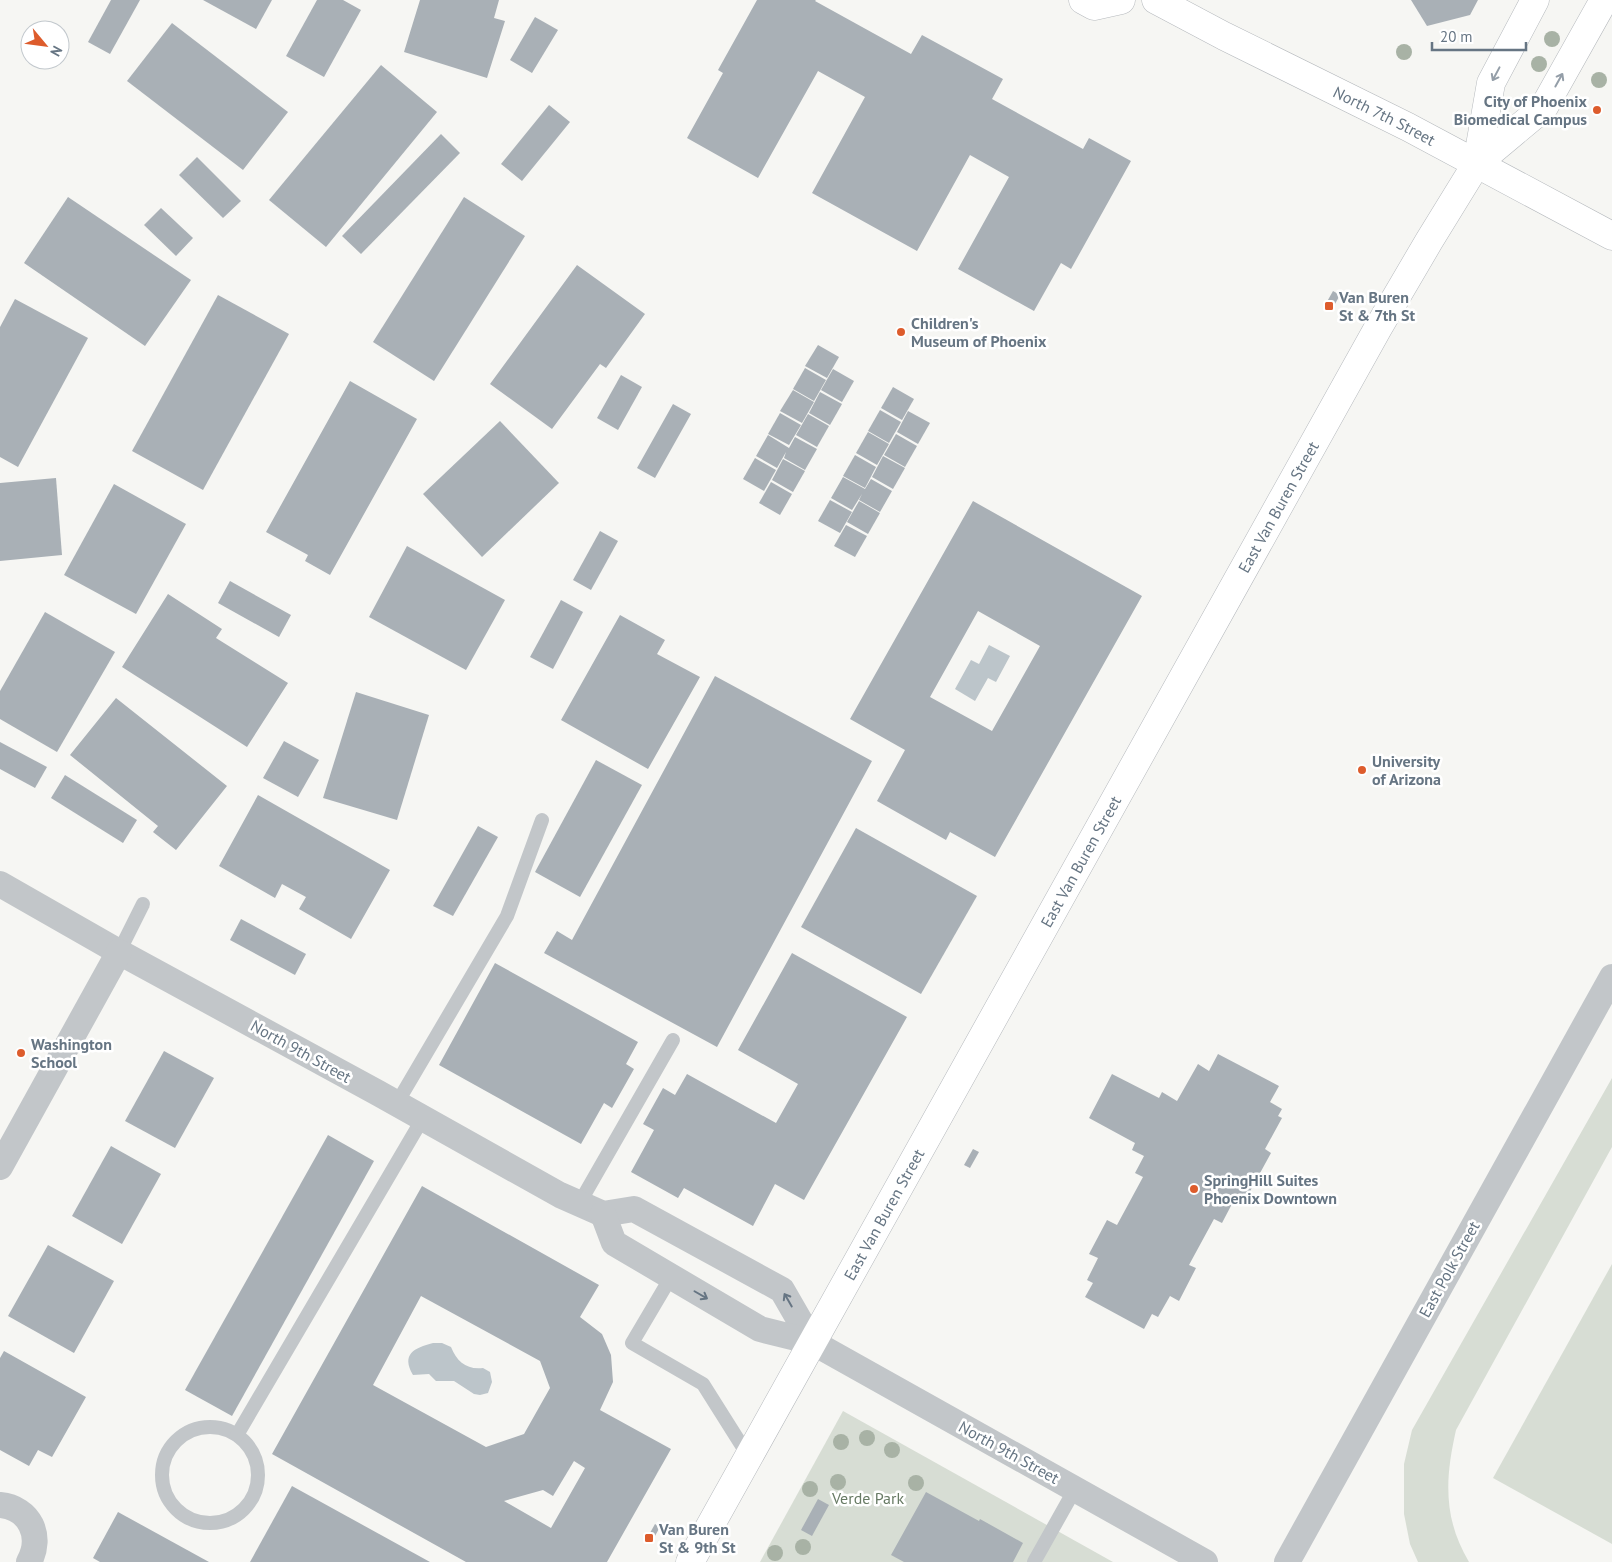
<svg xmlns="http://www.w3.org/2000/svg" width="1612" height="1562" viewBox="0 0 1612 1562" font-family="'PT Sans',sans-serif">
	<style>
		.green { fill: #d7ddd4 }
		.water { fill: #bcc5ca }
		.building { fill: #a9b0b6; fill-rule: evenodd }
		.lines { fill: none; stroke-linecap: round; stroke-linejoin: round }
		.primary-casing { stroke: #b5b9bd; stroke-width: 29 }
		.service { stroke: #c2c6c9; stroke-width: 14 }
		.minor { stroke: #c2c6c9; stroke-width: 26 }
		.primary { stroke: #fff; stroke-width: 28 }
		.tree { fill: #a8b2a5 }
		.oneway { stroke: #949ea8 }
		.oneway2 { stroke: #667583 }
		.poi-dot { fill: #dd5c2c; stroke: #fff; stroke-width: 2 }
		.labels { text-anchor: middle; stroke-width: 5; stroke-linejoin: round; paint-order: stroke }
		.poi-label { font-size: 16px; font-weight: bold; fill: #667583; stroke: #fff; text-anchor: start }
		.street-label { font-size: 16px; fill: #667583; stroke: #fff }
		.park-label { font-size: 16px; fill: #687b65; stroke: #fff }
	</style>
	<rect width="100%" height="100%" fill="#f6f6f3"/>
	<g class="green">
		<path d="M1612,1078v69l-156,283c-11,49 -13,88 13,132h-51l-8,-18 -6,-30v-50l8,-34z"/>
		<path d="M1612,1264v280l-119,-66z"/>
		<path d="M843,1411l270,151h-353z"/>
	</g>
	<g class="water">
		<path d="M989,645l21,11 -14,26 -8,-4 -13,23 -20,-12 16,-29 8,4z"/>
		<path d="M433,1343h9l9,4c6,15 16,23 32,21l7,4 2,10 -4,11 -8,2 -6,-1 -20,-13h-18l-7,-7 -16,1c-12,-21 1,-27 20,-32z"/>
	</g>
	<g class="building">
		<path d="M111,0h29l-30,54 -22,-12z"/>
		<path d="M203,0h69l-16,29z"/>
		<path d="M317,0h26l18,10 -37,67 -38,-21z"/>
		<path d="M420,0h79l-5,18 11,3 -18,57 -83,-26z"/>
		<path d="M757,0h59l-1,1 96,53 11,-19 81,44 -11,20 91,50 6,-11 42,23 -60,108 -10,-6 -27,48 -76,-42 51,-92 -39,-22 -53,96 -105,-58 53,-96 -47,-26 -60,107 -71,-40 36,-65 -5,-3z"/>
		<path d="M1411,0h67l-8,15 -43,11z"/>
		<path d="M535,17l23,13 -26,43 -22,-13z"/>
		<path d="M172,23l116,89 -45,58 -116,-89z"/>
		<path d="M381,65l56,47 -111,135 -57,-47z"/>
		<path d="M549,105l21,17 -48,59 -21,-17z"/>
		<path d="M441,134l19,19 -99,101 -19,-18z"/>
		<path d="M197,157l44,44 -18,17 -44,-43z"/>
		<path d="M68,197l123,83 -46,66 -121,-83z"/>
		<path d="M464,197l61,39 -91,145 -61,-39z"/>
		<path d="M161,208l32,30 -17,18 -32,-31z"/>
		<path d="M577,265l68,49 -39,54 -6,-4 -48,65 -62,-45z"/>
		<path d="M1333,291l7,4 -9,16 -7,-4z"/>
		<path d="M218,295l71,39 -86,156 -71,-39z"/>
		<path d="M15,299l73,39 -70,129 -18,-10v-130z"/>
		<path d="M818,345l21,12 -12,21 -22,-12z"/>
		<path d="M805,368l21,12 -12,21 -21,-12z"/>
		<path d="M833,369l21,12 -12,21 -21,-12z"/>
		<path d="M621,375l21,12 -24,43 -21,-12z"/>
		<path d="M350,381l67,38 -87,156 -25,-14 3,-6 -42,-23z"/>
		<path d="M893,387l21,12 -12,21 -21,-12z"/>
		<path d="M793,390l21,12 -12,21 -22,-12z"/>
		<path d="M820,392l22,12 -12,21 -21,-12z"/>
		<path d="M673,404l18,10 -36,64 -18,-10z"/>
		<path d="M880,410l21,12 -12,21 -21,-12z"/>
		<path d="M908,411l22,12 -12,21 -21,-12z"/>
		<path d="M780,413l21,12 -12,20 -21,-11z"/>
		<path d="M808,414l21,12 -12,21 -21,-12z"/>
		<path d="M500,421l59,62 -77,74 -59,-63z"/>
		<path d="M868,432l21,12 -12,21 -21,-12z"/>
		<path d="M896,434l21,12 -12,21 -21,-12z"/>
		<path d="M768,435l21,13 6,-11 22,12 -12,21 -21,-12 2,-6 -9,16 -21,-12z"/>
		<path d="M855,455l21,12 -11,21 -22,-12z"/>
		<path d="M883,456l22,12 -12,21 -21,-12z"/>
		<path d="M755,458l21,12 -12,21 -21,-12z"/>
		<path d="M783,459l22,12 -12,21 -21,-12z"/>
		<path d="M843,477l22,12 6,-10 21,12 -12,21 -21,-12 3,-6 -10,16 -21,-12z"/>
		<path d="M56,478l6,77 -62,6v-78z"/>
		<path d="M771,482l21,12 -12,21 -21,-12z"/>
		<path d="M114,484l72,40 -50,90 -72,-39z"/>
		<path d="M830,500l22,12 -12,21 -22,-12z"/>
		<path d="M859,501l21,12 -12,21 -21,-12z"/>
		<path d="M973,501l169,95 -147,261 -45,-25 -4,8 -69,-39 28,-51 -55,-31zM978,611l62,35 -48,85 -62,-34z"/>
		<path d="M846,525l21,11 -12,21 -21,-11z"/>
		<path d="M600,531l18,10 -27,49 -18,-10z"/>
		<path d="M407,546l98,54 -39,70 -97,-53z"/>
		<path d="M230,581l61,34 -12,22 -61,-34z"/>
		<path d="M168,594l54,35 -6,9 72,45 -41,64 -125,-80z"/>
		<path d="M561,600l22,12 -30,57 -23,-12z"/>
		<path d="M45,612l70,40 -58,100 -57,-33v-28z"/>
		<path d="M620,615l45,25 -8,14 43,23 -52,92 -87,-49z"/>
		<path d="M715,676l157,85 -155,286 -173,-94 13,-22 15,9z"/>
		<path d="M356,692l73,23 -32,105 -74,-22z"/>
		<path d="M116,698l111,88 -51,64 -23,-18 5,-6 -88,-71z"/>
		<path d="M284,741l35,19 -21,37 -35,-19z"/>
		<path d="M0,742l47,25 -12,21 -35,-19z"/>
		<path d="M596,760l46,25 -62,112 -45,-25z"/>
		<path d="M65,775l72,45 -14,23 -72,-45z"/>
		<path d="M258,795l132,75 -39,69 -52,-30 7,-12 -24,-13 -7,14 -56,-32z"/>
		<path d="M478,826l20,11 -45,79 -20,-10z"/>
		<path d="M856,828l121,68 -56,98 -120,-67z"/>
		<path d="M241,919l65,35 -11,21 -65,-35z"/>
		<path d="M792,953l115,64 -103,183 -29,-16 -22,42 -69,-38 -6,10 -47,-26 23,-42 -11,-6 20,-36 12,7 12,-21 89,49 22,-39 -60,-34z"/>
		<path d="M495,963l143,79 -12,22 8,5 -22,39 -8,-5 -23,41 -142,-79z"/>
		<path d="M164,1051l50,27 -39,70 -50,-27z"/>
		<path d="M1218,1054l61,32 -9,16 12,7 -4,7 4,2 -17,31 6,4 -29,53 -9,-4 -11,21 -8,-4 -25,46 7,3 -17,33 -9,-5 -12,21 -6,-3 -8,15 -59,-32 8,-14 -6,-3 11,-22 -9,-4 18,-34 10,5 26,-48 -8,-4 9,-17 -12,-6 3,-7 -46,-25 23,-44 47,24 3,-6 15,9 21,-37 11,7z"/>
		<path d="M328,1135l46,26 -142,255 -47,-26z"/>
		<path d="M111,1146l50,28 -39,70 -50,-28z"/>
		<path d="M973,1149l6,3 -9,16 -6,-3z"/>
		<path d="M422,1186l177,99 -19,32 22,17 9,21 2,27 -13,28 71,39 -64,113h-141l-194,-108zM421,1296l119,65 10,27 -26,46 -38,13 -113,-62zM574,1461l11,7 -34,60 -47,-27 39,-11 10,6z"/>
		<path d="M48,1245l66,36 -40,72 -66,-37z"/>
		<path d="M4,1351l82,46 -34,60 -14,-7 -9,16 -29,-16v-92z"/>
		<path d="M292,1486l138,76h-180z"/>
		<path d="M926,1492l53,29 1,-2 43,24 -10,19h-109l-13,-7z"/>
		<path d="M818,1499l11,6 -17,31 -11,-6z"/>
		<path d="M118,1512l91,50h-109l-7,-4z"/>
		<path d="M655,1524l5,3 -9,16 -5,-3z"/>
	</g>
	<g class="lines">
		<defs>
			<g id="primary">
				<path d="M1083,0l11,6 27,-6"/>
				<path id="s1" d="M1156,0l68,36 184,91 204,109"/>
				<path d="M1477,163l14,-80 44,-83"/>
				<path id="s2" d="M690,1562l688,-1234 51,-87 48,-78 67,-56 60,-107"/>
			</g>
		</defs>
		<use href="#primary" class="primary-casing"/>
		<g class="service">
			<path d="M119,952l24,-48"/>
			<path d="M397,1103l110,-187 35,-96"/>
			<path d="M579,1204l94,-164"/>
			<path d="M671,1277l-39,66 71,41 46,73"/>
			<circle cx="210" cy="1475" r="48"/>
			<path d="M237,1435l186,-317"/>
			<path d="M1034,1562l41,-73"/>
		</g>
		<g class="minor">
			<path d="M0,884l119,68 259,141 182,102 43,19 31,-5 148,81 30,52"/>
			<path d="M0,1167l119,-215"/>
			<path d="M603,1214l11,29 146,86 52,13 393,220"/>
			<path d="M0,1505c30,3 43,31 29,57"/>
			<path d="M1287,1562l325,-585"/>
		</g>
		<use href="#primary" class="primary"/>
	</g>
	<g class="tree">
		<circle cx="1552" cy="39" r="8"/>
		<circle cx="1404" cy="52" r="8"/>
		<circle cx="1539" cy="64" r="8"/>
		<circle cx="1599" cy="80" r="8"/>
		<circle cx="867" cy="1438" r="8"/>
		<circle cx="841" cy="1442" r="8"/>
		<circle cx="892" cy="1450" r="8"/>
		<circle cx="838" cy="1482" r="8"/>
		<circle cx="916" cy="1483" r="8"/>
		<circle cx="810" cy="1489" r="8"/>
		<circle cx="803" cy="1547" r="8"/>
		<circle cx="775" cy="1553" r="8"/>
	</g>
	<defs><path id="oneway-shaft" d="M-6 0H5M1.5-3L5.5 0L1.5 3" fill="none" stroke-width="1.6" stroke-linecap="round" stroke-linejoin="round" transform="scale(1.25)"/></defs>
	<g class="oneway">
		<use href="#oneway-shaft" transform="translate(1496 74) rotate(118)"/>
		<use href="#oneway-shaft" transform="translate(1559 80) rotate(-61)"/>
	</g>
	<g class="oneway2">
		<use href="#oneway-shaft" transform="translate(701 1295) rotate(30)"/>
		<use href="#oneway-shaft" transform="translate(788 1300) rotate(-120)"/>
	</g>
	<g class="poi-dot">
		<circle cx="1597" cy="110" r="5"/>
		<rect x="1324" y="301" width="10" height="10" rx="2.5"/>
		<circle cx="901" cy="332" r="5"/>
		<circle cx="1362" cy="770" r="5"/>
		<circle cx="21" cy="1053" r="5"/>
		<circle cx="1194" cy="1189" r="5"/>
		<rect x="644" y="1533" width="10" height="10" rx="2.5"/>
	</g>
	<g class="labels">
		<g class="poi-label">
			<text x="1587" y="107" text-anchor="end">City of Phoenix<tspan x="1587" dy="18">Biomedical Campus</tspan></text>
			<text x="1339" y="303">Van Buren<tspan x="1339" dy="18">St &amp; 7th St</tspan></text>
			<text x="911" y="329">Children's<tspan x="911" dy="18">Museum of Phoenix</tspan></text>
			<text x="1372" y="767">University<tspan x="1372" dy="18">of Arizona</tspan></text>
			<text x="31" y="1050">Washington<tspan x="31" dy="18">School</tspan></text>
			<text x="1204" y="1186">SpringHill Suites<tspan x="1204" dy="18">Phoenix Downtown</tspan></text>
			<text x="659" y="1535">Van Buren<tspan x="659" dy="18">St &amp; 9th St</tspan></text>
		</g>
		<g class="street-label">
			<text dy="6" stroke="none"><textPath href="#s1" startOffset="256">North 7th Street</textPath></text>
			<text dy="6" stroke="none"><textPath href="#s2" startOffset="1208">East Van Buren Street</textPath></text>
			<text dy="6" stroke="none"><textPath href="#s2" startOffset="802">East Van Buren Street</textPath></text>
			<text transform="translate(301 1051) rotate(29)" y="6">North 9th Street</text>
			<text dy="6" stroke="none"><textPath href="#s2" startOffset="398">East Van Buren Street</textPath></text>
			<text transform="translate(1449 1269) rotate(-61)" y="6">East Polk Street</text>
			<text transform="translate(1009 1452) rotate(29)" y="6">North 9th Street</text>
		</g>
		<g class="park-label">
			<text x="868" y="1504">Verde Park</text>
		</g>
	</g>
	<g transform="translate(45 45) rotate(119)"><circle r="24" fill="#ffffff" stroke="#c2c8cd"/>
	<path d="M0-4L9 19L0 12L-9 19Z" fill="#dd5c2c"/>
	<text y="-8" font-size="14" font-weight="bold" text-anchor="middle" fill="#667583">N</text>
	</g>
	<path d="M1432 42v8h94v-8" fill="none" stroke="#667583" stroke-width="2.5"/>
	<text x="1440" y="42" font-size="15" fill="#667583" stroke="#ffffff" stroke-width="4" paint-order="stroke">20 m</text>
</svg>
